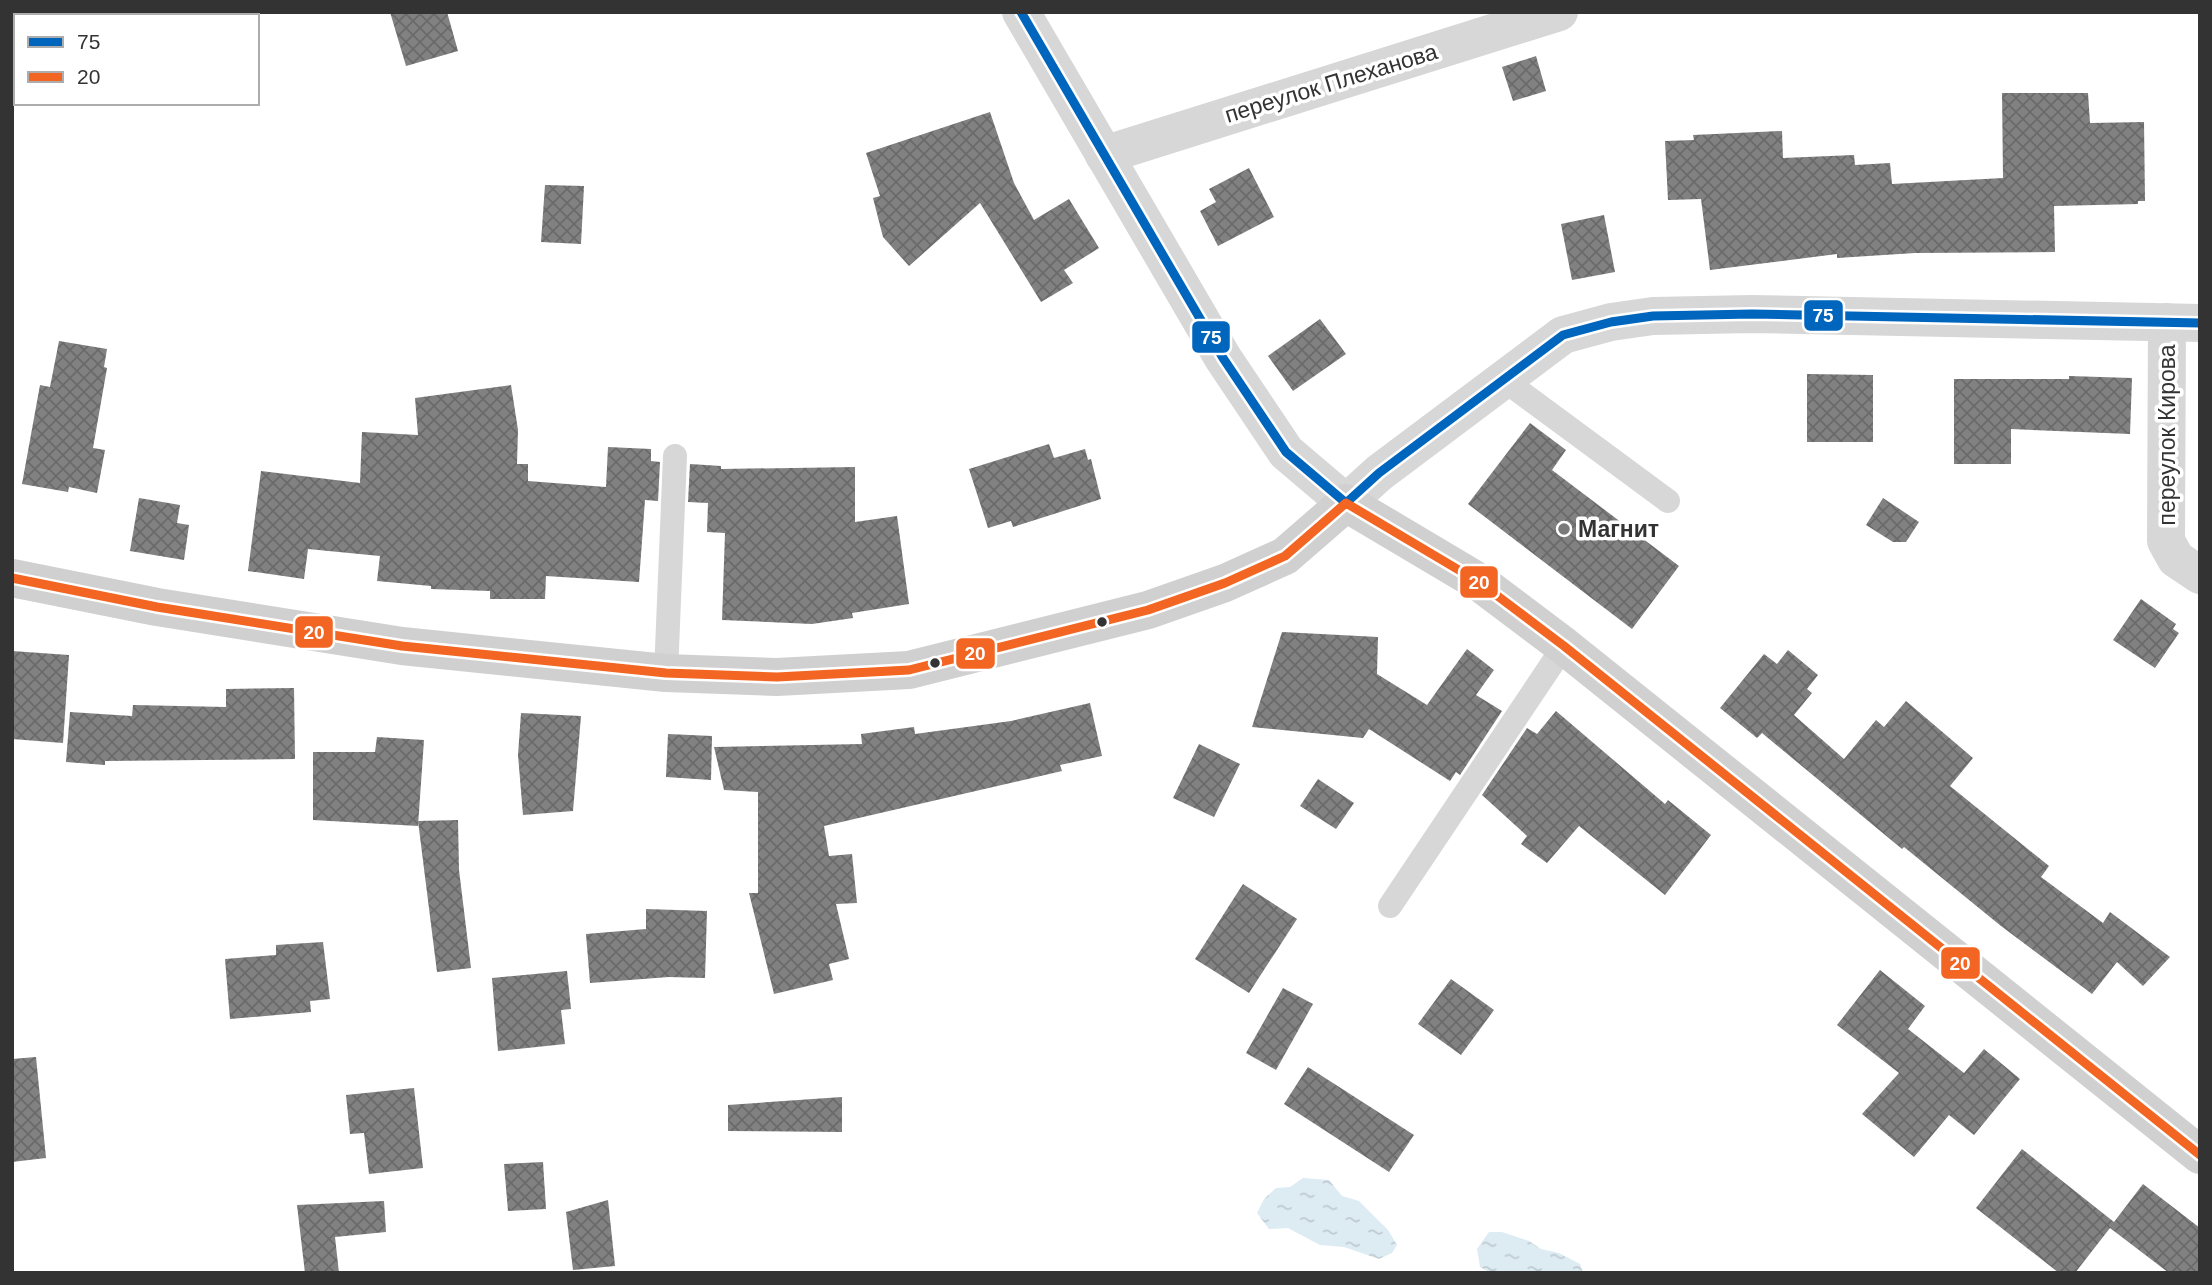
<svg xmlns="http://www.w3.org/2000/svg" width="2212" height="1285" viewBox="0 0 2212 1285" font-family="Arial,sans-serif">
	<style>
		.water { fill: url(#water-ripples) }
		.building { fill: url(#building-cross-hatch) }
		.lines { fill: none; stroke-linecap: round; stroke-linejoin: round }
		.service { stroke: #d7d7d7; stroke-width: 24 }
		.minor { stroke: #d7d7d7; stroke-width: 38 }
		.tertiary { stroke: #d7d7d7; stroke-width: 38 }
		.secondary { stroke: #d0d0d0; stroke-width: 38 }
		.bus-1-casing { stroke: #fff; stroke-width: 14 }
		.bus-2-casing { stroke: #fff; stroke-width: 14 }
		.bus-1 { stroke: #0065bd; stroke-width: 9 }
		.bus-2 { stroke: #f26522; stroke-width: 9 }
		.poi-dot { fill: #7a7a7a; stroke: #fff; stroke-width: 2.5 }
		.bus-dot { fill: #333; stroke: #fff; stroke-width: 2.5 }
		.labels { text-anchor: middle; stroke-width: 7; stroke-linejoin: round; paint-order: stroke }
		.street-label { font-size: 23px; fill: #333; stroke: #fff }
		.poi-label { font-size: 23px; font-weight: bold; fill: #333; stroke: #fff; text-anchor: start }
		.line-badge { stroke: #fff; stroke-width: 2.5 }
		.badge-label { font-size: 19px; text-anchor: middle; font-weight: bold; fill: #fff }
	</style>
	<defs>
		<pattern id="water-ripples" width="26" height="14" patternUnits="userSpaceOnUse" patternTransform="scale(1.75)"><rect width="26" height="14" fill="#ddebf3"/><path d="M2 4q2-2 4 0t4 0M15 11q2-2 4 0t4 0" fill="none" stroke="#becad1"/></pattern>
		<pattern id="building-cross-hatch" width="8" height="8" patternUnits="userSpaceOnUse" patternTransform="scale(1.75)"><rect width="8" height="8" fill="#818181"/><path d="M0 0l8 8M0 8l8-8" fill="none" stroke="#6a6a6a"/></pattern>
	</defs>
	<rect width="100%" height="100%" fill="#fff"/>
	<g class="water">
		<path d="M1303,1178l26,2 13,16 17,5 29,29 9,15 -5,8 -13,6 -35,-12 -24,-2 -32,-17 -19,1 -12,-16 7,-14 12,-11 14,-1z"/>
		<path d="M1489,1232h13l27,9 12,8 18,4 21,11 3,9h-92l-11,-6 -3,-18z"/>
	</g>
	<g class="building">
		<path d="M390,12h57l11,39 -52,15z"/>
		<path d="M1536,56l10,35 -33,10 -11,-34z"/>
		<path d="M2002,93h86l2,30 54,-1 1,79h-7v3l-84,2 1,46 -140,1 -78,5v-4l-127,16 -9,-71 -33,1 -3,-59 29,-1 -1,-5 89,-4 1,27 71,-3 1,10 35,-2 2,21 111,-6z"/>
		<path d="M990,112l24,71 20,37 35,-21 30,49 -35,22 9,13 -32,19 -61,-99 -71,63 -26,-29 -10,-39 7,-2 -14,-43z"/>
		<path d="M1249,168l25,49 -56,29 -18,-35 16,-9 -7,-13z"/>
		<path d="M545,185l39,1 -3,58 -40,-2z"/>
		<path d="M1604,215l11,57 -43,8 -11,-56z"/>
		<path d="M1320,319l26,35 -53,37 -25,-35z"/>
		<path d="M59,341l48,8 -3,18 3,1 -14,80 12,2 -8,43 -28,-6 -1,5 -46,-8 18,-99 10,2z"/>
		<path d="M1807,374l66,1v67h-66z"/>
		<path d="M2069,376l63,2 -2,56 -119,-5v35h-57v-85h115z"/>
		<path d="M511,385l7,45 -1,34h11v17l78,6 2,-40 43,2v12l9,1 -2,39 -13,-1 -6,82 -93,-6 -1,23h-55v-8l-59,-2v-3l-54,-5 3,-25 -72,-7 -4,30 -56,-8 13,-100 99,12 2,-51 56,3 -3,-37z"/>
		<path d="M1530,423l36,27 -14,20 127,96 -47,63 -164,-125z"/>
		<path d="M1049,444l5,14 31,-9 3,11 3,-1 10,40 -88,28 -2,-6 -23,7 -19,-59z"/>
		<path d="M690,464l31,2v3l134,-2v55l42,-6 12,88 -57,9 1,5 -41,6 -90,-4 3,-87 -18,-1 1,-29 -20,-1z"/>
		<path d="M139,498l41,7 -3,18 12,2 -5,35 -54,-9z"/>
		<path d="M1883,498l36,24 -13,20h-13l-27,-17z"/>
		<path d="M2141,599l35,25 -3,5 6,4 -24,35 -42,-28z"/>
		<path d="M1282,632l96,5 -1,37 50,31 40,-56 27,21 -18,25 26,16 -42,64 -4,-3 -6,9 -81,-52 -6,9 -111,-11z"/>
		<path d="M1788,650l30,25 -11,14 5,4 -18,22 50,44 32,-39 8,7 22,-26 67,57 -23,28 99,80 -8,11 62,46 7,-11 60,45 -27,29 -26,-24 -25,32 -91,-68 -97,-79 -2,2 -140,-116 -5,5 -37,-30 44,-54 13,10z"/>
		<path d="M12,651l57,4 -6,88 -51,-4z"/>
		<path d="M294,688l1,71 -190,2v4l-39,-3 4,-50 62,4 1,-11 93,2v-18z"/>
		<path d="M1090,703l12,53 -42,9 2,6 -238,55 5,30 23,-2 5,49 -21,1 13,55 -20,5 4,16 -59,14 -25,-101h9v-101l-34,-2 -10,-43 148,-3 -1,-10 53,-7 1,7 96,-13z"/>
		<path d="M1556,711l109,93 3,-4 43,35 -46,60 -86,-69 -32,37 -26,-19 6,-8 -45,-41 45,-67 10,6z"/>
		<path d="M521,713l60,3 -8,95 -50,4 -5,-60z"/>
		<path d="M668,734l44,2 -1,44 -45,-3z"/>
		<path d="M377,737l47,3 -6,86 -105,-6v-68h62z"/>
		<path d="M1199,744l41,20 -26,53 -41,-19z"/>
		<path d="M1318,779l36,24 -18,26 -36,-23z"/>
		<path d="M458,820l1,50 12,98 -34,4 -19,-151z"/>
		<path d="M1243,884l54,35 -48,74 -54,-34z"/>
		<path d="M646,909l61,2 -2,67 -36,-1 -79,6 -4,-49 60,-5z"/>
		<path d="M323,942l7,57 -20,2 1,11 -81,7 -5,-60 51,-4v-10z"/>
		<path d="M1880,970l45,36 -17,23 56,44 20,-24 36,30 -46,56 -25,-20 -35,42 -52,-43 37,-41 -62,-48z"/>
		<path d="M567,971l4,38 -10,1 4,34 -67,7 -6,-73z"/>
		<path d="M1451,979l43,31 -33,45 -43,-31z"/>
		<path d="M1283,988l30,16 -37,66 -30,-17z"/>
		<path d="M36,1057l10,101 -34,4v-103z"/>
		<path d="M1308,1067l106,68 -25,37 -105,-68z"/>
		<path d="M414,1088l9,80 -54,6 -5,-41 -14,1 -4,-39z"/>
		<path d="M842,1097v35l-114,-1v-26z"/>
		<path d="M2022,1149l92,73 29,-38 57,44v45h-31l-59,-45 -35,45h-16l-83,-65z"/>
		<path d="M543,1162l3,47 -38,2 -4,-47z"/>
		<path d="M608,1200l7,66 -42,4 -7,-58z"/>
		<path d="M384,1201l2,31 -51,5 4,36h-34l-8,-68z"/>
	</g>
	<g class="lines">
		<g class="service">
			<path d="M1504,380l164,121"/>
			<path d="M666,673l9,-217"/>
			<path d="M1390,906l174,-260"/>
		</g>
		<g class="minor">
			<path d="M1104,155l455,-143"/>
			<path d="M2167,322l-1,219 10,18 24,16"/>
		</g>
		<path class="tertiary" d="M1021,12l202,346 63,94 60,51 33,-30 184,-138 48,-13 42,-6 99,-2 448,9"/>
		<path class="secondary" d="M12,578l145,29 245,39 264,27 111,4 132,-7 239,-60 77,-27 60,-27 61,-53 133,79 85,64 636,509"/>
		<defs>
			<path id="bus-1" d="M1021,12l202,346 63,94 60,51 33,-30 184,-138 48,-13 42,-6 99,-2 448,9"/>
			<path id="bus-2" d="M12,578l145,29 245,39 264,27 111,4 132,-7 239,-60 77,-27 60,-27 61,-53 133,79 85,64 636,509"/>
		</defs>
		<use href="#bus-1" class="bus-1-casing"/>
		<use href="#bus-2" class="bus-2-casing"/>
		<use href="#bus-1" class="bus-1"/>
		<use href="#bus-2" class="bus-2"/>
	</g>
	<circle class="poi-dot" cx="1564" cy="529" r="7"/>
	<g class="bus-dot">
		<circle cx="1102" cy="622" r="6"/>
		<circle cx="935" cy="663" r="6"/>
	</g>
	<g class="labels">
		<g class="street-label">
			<text transform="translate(1331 83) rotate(-17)" y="8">переулок Плеханова</text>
			<text transform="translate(2167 435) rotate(-90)" y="8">переулок Кирова</text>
		</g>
		<g class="poi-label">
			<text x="1578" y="537">Магнит</text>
		</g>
	</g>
	<g class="line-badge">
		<rect x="1803" y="299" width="41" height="33" rx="7" fill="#0065bd"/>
		<rect x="1191" y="320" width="40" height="34" rx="7" fill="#0065bd"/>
		<rect x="1459" y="565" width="40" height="34" rx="7" fill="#f26522"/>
		<rect x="294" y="615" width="40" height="34" rx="7" fill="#f26522"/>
		<rect x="955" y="637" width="41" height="33" rx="7" fill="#f26522"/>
		<rect x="1940" y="946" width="41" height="34" rx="7" fill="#f26522"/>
	</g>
	<g class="badge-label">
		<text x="1823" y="322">75</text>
		<text x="1211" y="344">75</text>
		<text x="1479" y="589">20</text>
		<text x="314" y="639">20</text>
		<text x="975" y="660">20</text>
		<text x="1960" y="970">20</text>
	</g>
	<rect width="2212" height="1285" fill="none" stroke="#333333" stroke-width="28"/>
	<rect x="14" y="14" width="245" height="91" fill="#ffffff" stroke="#adadad" stroke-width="2"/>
	<rect x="28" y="37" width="35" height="10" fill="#0065bd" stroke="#adadad" stroke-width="2"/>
	<text x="77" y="49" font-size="21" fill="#333333">75</text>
	<rect x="28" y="72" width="35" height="10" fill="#f26522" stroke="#adadad" stroke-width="2"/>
	<text x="77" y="84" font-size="21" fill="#333333">20</text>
</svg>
